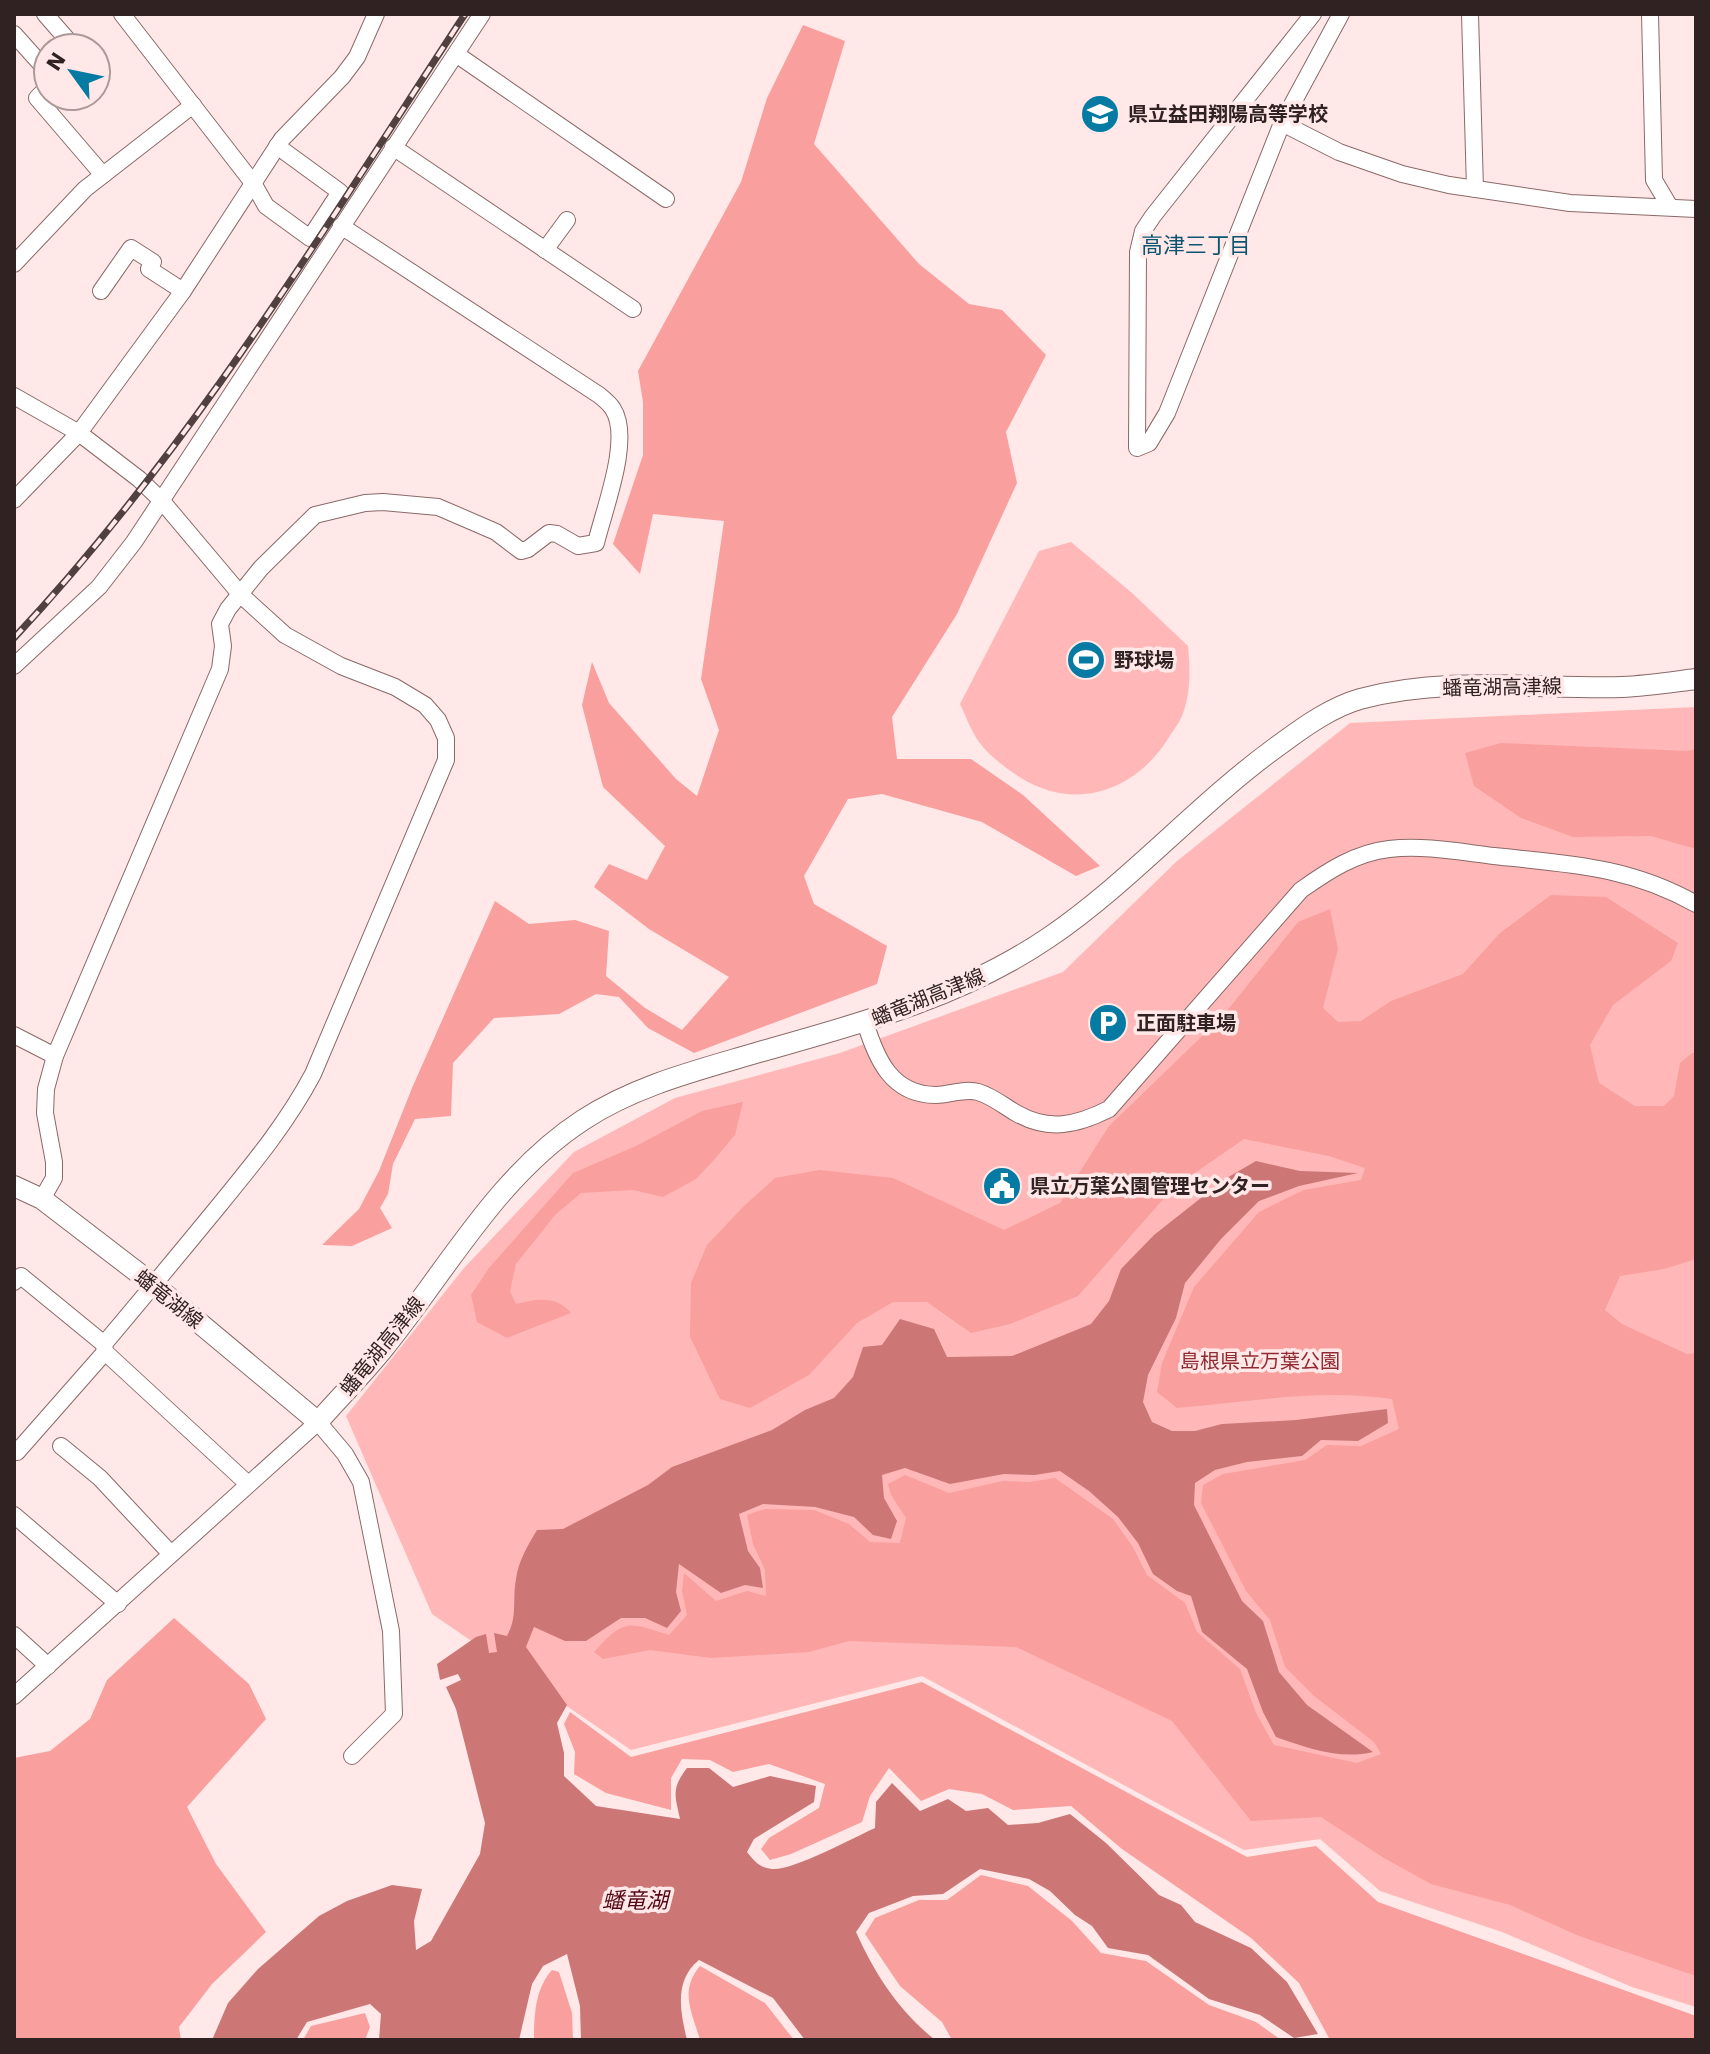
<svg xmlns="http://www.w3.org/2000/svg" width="1710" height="2054" viewBox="0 0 1710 2054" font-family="'Work Sans','Noto Sans JP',sans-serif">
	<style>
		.green { fill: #ffb8b7 }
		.forest { fill: #f99f9e }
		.water { fill: #cc7676 }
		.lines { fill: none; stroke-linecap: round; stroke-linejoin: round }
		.minor-casing { stroke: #8a6968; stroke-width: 18 }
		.major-casing { stroke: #8a6968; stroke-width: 22 }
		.minor { stroke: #fff; stroke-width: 16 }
		.major { stroke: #fff; stroke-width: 20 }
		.rail-casing { stroke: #504140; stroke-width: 7 }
		.rail { stroke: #ffe8e7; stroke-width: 4; stroke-dasharray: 12; stroke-linecap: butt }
		.labels { text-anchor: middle; stroke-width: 7; stroke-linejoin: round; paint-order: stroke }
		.poi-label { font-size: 20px; font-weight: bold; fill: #302222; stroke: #ffe8e7; text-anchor: start }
		.street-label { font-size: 20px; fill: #302222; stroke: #ffe8e7 }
		.park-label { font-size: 20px; fill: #922a32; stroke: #ffe8e7 }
		.neighbourhood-label { font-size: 22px; fill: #0c5571; stroke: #ffe8e7 }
		.water-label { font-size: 22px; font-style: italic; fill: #570713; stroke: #ffe8e7 }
	</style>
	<rect width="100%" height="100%" fill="#ffe8e7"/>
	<g class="green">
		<path d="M1071,542l61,51 56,53c2,22 3,46 -5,67 -2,7 -8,15 -12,21 -32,55 -93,79 -150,44 -14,-9 -32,-22 -42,-36 -8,-11 -13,-26 -19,-38l79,-153z"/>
		<path d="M1696,707v1300l-64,-20 -130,-55 -122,-41 -60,-52 -76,11 -322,-174 -291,74 -199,-136 -86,-198 118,-148 110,-116 101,-54 165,-45 223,-81 114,-111 173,-138z"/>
	</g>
	<g class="forest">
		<path d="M803,25l42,16 -31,103 105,120 50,40 33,6 44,45 -40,77 11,51 -60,131 -65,103 5,42h74l52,36 77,71 -24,10 -94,-54 -100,-28 -34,5 -44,77 10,28 73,42 -10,38 -183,69 -46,-25 -29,-31 -23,-3 -37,20 -65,4 -41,45 -2,53 -36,3 -22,45 -5,30 -8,14 12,20 -40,18 -30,-1 37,-36 20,-38 33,-83 83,-187 34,23 46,-4 34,11 -3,45 39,32 37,22 47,-53 -80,-48 -55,-42 15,-23 38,16 18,-34 -62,-59 -21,-82 10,-43 17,41 67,76 21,17 22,-66 -18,-51 23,-158 -71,-7 -13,60 -27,-30 30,-89v-53l-5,-31 103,-189 26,-84z"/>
		<path d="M1501,743l186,8 9,-2v100l-45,-13 -78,1 -52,-19 -47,-32 -9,-33z"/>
		<path d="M1551,895l55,2 72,46 -7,18 -58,44 -23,40 9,38 36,23h29l10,-10 6,-33 12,-10h4v206l-32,10 -44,7 -15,34 17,14 65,30 9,-1v623l-117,-40 -69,-31 -79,-21 -47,-26 -63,-41 -70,4 -79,-100 -156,-74 -167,-6 -40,11 -98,6 -61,-8 -47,9 -9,-7c31,-34 34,-30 75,-17l18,-20 -5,-24 2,-18 32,28 31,-10 19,5 -1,-26 -12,-26 -6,-29 18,-6 49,1 35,14 21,18 30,1 6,-25 -15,-23 -3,-11 17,-9 44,18 54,-12 26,1 26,-4 58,41 20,28 14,28 38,28 12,29 43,37 16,44 18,32 83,18 24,-9 -7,-12 -60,-46 -29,-29 -15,-47 -24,-29 -45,-88 2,-18 20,-11 82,-14 22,-15 34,1 38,-17 -7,-30c-75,-11 -141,3 -215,9l-20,-16 5,-29 32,-76 65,-75 45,-22 57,-10 4,-12 -36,-12 -85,-17 -71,49 -95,108 -68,28 -39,9 -44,-31h-34l-36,21 -48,52 -59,33 -30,-9 -30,-62 1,-54 16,-38 37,-39 31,-28 45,-8 73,8 111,52 56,-27 49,-77 113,-109 76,-95 32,-13 8,40 -15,59 15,14 23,-1 30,-20 72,-27 37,-41z"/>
		<path d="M743,1102l-8,33 -22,26 -17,18 -33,18 -30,-7 -52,3 -26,22 -39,49 -6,27 6,13c21,-5 40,-9 55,9l-64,25 -30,-16 -6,-27 18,-27 84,-95 63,-27 66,-35z"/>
		<path d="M174,1618l75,66 17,35 -79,88 29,57 50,68 -54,52 -33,43 2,13h-167v-282l36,-7 40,-32 17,-39z"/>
		<path d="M922,1682l325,175 69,-11 62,56 318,114v24h-371l4,-2 -30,-55 -48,-45 -129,-89 -51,-43 -58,4 -31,-16 -33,-5 -28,12 -32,-33 -19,28 -8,26 -71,32 -21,6 -9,-11 8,-11 50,-30 6,-24 -56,-20 -36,8 -23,-12 -28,-1 -11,19v32l-65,-17 -32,-19 1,-22 -11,-28 6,-12 61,45z"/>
		<path d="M981,1875l47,11 44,35 29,32 45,8 63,44 47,17 25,18h-329l-10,-18 -42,-36 -35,-52 10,-16 44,-18h28z"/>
		<path d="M700,1966l65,37 29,37h-94c-8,-28 -21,-49 0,-74z"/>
		<path d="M552,1970l7,2 13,41 1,27h-39c0,-25 1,-51 18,-70z"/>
		<path d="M365,2013l5,14 -5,13h-62l8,-14z"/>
	</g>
	<path class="water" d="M1256,1161l44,10 58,2 -59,13 -40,15 -38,38 -36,44 -9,35 -28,57 -5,27 9,20 20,9h23l27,-7 74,-4 91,-11 1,14 -30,18 -37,-1 -19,16 -55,6 -32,8 -20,13 -1,22 48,96 21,20 16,51 28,33 66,47c-33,8 -66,-4 -97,-15l-13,-25 -16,-43 -45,-37 -11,-36 -14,-5 -24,-17 -15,-31 -20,-26 -29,-26 -29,-20 -25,4 -31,-1 -54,10 -45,-16 -23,7 2,23 13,23 -6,18 -18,-4 -19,-18 -39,-10 -52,-3 -24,10 9,37 12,17 3,20 -18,-3 -24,8 -42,-29 -3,28 5,19 -14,17 -22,-10h-24l-35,23h-21l-31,-14 -8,20 41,58 -10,18 7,30v23l32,30 84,13c-5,-24 -9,-30 7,-51h22l24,19 37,-11 46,10 -2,16 -60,37 -7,13c7,9 13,16 25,17 20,2 81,-31 103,-41l1,-26 16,-19 28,28 28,-12 18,12 22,-3 20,17 30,-2 32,-9 36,29 53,52 22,10 14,17 56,26 36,34 31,52 -24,4 -34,-23 -51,-16 -61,-44 -40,-7 -16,-22 -17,-11 -25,-24 -21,-12 -49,-10 -37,25 -30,2 -44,17 -13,19c19,42 42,78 79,108h-130l-32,-42 -74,-38c-25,20 -19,51 -12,80h-106l-1,-34 -13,-52 -24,12 -11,18 -13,56h-140l2,-26 -11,-10 -63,18 -11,18h-84l16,-37 30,-34 61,-53 28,-15 45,-16 30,4 -8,32 2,29 15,-9 49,-87 5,-31 -29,-114 -10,-22 15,-7 -3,-6 -18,6 -3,-16 39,-27 10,-3 3,19 8,-1 -3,-19 13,3c11,-20 5,-35 9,-57 2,-17 12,-34 21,-49l26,-1 85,-44 24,-18 100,-37 33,-20 29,-12 19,-21 10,-30 19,-2 18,-26 34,10 13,28 65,-1 79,-32 18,-23 12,-32 33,-34 71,-56z"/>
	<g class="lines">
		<defs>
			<g id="minor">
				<path d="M45,14l27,31"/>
				<path d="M122,14l131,169 13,23 44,32 30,-46 -63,-46"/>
				<path d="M1313,14l-160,202 -10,15 -5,21 -1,196 12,-5 18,-30 115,-290 59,-109"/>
				<path d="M1470,14l5,175"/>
				<path d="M1650,14l4,166 16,27"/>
				<path d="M14,34l34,38"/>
				<path d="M456,54l210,145"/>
				<path d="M48,87l-11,11 66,77"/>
				<path d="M1282,123l57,29 63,22 47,11 121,18 126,6"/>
				<path d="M393,147l240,162"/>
				<path d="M545,250l22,-30"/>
				<path d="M14,264l71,-75 108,-84"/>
				<path d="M101,291l30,-43 22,14 -4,7 34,22"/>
				<path d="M14,396l65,37 60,46 22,21 80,95 44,40 56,31 54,21 30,18 13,15 8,18v22l-133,314c-26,49 -60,90 -96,134 -37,45 -75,91 -113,136l-83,-68 -7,6"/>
				<path d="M14,500l65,-67 104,-142 99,-152 60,-62 15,-20 19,-43"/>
				<path d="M14,666l85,-79 35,-45 348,-528"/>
				<path d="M865,1022c11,36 26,73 71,73 13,0 29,-7 42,-3 14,4 26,14 38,21 33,19 61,12 93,-4l192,-219c27,-19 54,-37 88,-41 35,-4 71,3 105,7 74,8 135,10 202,48"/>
				<path d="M14,1035l41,21"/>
				<path d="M42,1199l12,-21v-16l-9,-49 1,-24 9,-33 165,-387 3,-23 -3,-22 8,-15 33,-41 54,-53 50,-12 18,-1 55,5 58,25 25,19 7,-2 21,-16 8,1 21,12 18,-3c8,-34 36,-104 17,-134 -3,-5 -9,-10 -14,-14l-258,-169"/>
				<path d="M104,1344l1,8 143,132"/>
				<path d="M61,1446l39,32 71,76"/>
				<path d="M14,1448l3,4 88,-100"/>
				<path d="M14,1515l104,89"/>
				<path d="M14,1635l34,31"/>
				<path d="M14,1696l304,-274 27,32 16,28 30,149 3,83 -42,42"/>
			</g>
			<path id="major" d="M14,1186l28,13 112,86 164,137c22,-25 45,-48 66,-74 63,-78 113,-172 199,-228 53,-35 116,-50 176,-68 100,-28 202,-55 289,-114 84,-57 151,-136 234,-195 23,-17 50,-36 78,-44 87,-23 175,-10 262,-12 25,-1 50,-5 74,-8"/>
		</defs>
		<use href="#minor" class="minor-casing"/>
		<use href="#major" class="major-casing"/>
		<use href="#minor" class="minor"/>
		<use href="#major" class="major"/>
		<defs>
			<path id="rail" d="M14,638c176,-188 310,-409 451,-624"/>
		</defs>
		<use href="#rail" class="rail-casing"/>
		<use href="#rail" class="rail"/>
	</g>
	<defs>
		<symbol id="school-disc" viewBox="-11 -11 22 22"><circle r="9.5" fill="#057aa3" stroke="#ffe8e7"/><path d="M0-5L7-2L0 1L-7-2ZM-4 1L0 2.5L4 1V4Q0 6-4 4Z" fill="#fff"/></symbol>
		<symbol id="stadium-disc" viewBox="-11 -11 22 22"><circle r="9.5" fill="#057aa3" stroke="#ffe8e7"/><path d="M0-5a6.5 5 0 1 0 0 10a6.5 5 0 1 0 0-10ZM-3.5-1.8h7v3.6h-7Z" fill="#fff"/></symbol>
		<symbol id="parking-disc" viewBox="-11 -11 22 22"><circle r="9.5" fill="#057aa3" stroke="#ffe8e7"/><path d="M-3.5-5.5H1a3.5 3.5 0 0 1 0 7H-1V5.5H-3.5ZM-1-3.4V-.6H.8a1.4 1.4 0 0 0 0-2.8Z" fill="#fff"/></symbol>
		<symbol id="civic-disc" viewBox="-11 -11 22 22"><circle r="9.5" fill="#057aa3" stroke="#ffe8e7"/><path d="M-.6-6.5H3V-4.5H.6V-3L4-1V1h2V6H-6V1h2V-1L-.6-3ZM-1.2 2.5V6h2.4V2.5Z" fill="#fff"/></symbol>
	</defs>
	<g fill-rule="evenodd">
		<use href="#school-disc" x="1078" y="92" width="44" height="44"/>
		<use href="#stadium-disc" x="1064" y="638" width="44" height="44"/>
		<use href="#parking-disc" x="1086" y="1001" width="44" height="44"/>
		<use href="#civic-disc" x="980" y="1164" width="44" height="44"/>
	</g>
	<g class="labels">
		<g class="poi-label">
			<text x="1128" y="121">県立益田翔陽高等学校</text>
			<text x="1114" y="667">野球場</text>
			<text x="1136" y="1030">正面駐車場</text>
			<text x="1030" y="1193">県立万葉公園管理センター</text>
		</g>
		<g class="street-label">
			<text transform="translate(1502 687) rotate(-1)" y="7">蟠竜湖高津線</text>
			<text transform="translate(928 997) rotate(-22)" y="7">蟠竜湖高津線</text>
			<text transform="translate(169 1299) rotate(39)" y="7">蟠竜湖線</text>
			<text transform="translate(382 1346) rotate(-51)" y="7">蟠竜湖高津線</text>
		</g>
		<g class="park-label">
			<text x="1260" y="1368">島根県立万葉公園</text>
		</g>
		<g class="neighbourhood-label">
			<text x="1196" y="253">高津三丁目</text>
		</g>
		<g class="water-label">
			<text x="635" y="1908">蟠竜湖</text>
		</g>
	</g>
	<rect width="1710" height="2054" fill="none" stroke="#302222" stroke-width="32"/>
	<g transform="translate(72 72) rotate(303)"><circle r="38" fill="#ffe8e7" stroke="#ac9998" stroke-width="2"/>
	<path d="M0-6L14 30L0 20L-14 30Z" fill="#057aa3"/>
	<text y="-12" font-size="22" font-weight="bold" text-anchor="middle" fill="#302222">N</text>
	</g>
</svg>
